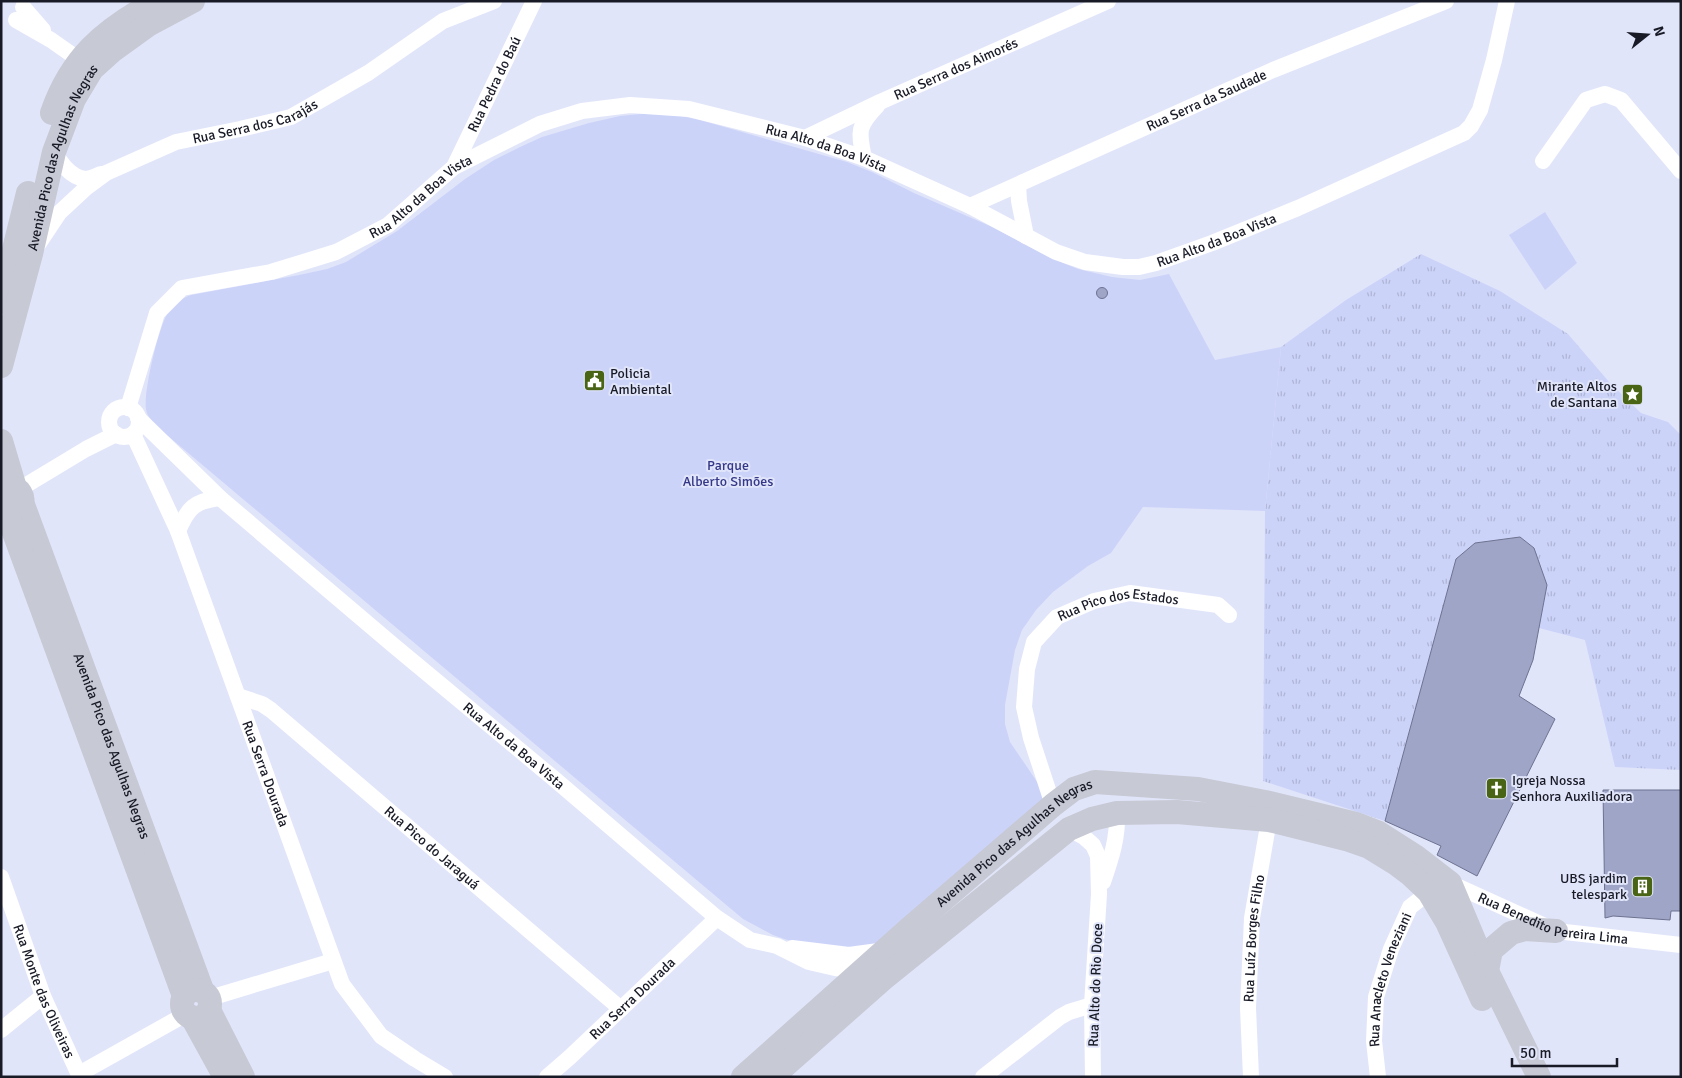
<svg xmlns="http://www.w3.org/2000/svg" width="1682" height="1078" viewBox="0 0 1682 1078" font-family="Signika,sans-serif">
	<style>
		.grass { fill: url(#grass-tufts) }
		.green { fill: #ccd3f9 }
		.building { fill: #9fa5c6; stroke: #6d7291 }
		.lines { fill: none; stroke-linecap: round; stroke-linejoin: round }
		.street { stroke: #fff; stroke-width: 16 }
		.secondary { stroke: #c7c9d4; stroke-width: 24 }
		.labels { text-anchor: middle; stroke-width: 4; stroke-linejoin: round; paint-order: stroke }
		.street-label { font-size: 14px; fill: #181a26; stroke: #e1e5fa }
		.poi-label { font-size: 14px; fill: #181a26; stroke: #e1e5fa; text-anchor: start }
		.park-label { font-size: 14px; fill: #343787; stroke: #e1e5fa }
	</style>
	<defs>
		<pattern id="grass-tufts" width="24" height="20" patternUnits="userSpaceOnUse" patternTransform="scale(1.25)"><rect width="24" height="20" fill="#ccd3f9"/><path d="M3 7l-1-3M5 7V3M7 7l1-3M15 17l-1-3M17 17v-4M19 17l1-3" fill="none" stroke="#aeb5d5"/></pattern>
	</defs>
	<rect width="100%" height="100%" fill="#e1e5fa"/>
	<path class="grass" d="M1421,254l79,37 68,43 42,49 31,30 27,9 13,13v335l-66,-3 -30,-127 -46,-12 8,-43 -13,-37 -14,-11 -45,6 -19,16 -71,262 -122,-40 2,-270 16,-164 65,-47z"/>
	<g class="green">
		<path d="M651,113l30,3 19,4 147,42 25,10 42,21 76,33 73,37 15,6 34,8 28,3 29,-6 46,86 66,-13 -16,164 -122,-4 -32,46 -23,13 -35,26 -17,18 -14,20 -7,20 -10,55v19l5,18 32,47 2,14 -160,142 -44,5 -41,-6 -26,-9 -30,-16 -581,-488c-6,-6 -15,-13 -16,-22 -3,-16 13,-85 23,-98 5,-7 13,-13 22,-16l108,-20 28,-6 19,-7 51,-31 68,-52 29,-19 26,-13 22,-10 47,-14 31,-7z"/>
		<path d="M1545,212l32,51 -32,27 -36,-55z"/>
	</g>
	<g class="building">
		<circle cx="1102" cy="293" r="5.5"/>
		<path d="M1520,537l14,11 13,37 -14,75 -14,36 36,23 -78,157 -40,-21 4,-9 -56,-25 71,-262 19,-16z"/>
		<path d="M1603,790h78v121h-10l-1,9 -57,-4 -8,2z"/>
	</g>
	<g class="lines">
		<g class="street">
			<path d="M23,7l20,23"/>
			<path d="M16,20l35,20 37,26"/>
			<path id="s1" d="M805,138l75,-36 228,-101"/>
			<path d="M54,152c7,11 16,25 31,27 5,0 11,-3 16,-5"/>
			<path d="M864,158c-6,-28 -6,-32 13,-52"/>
			<path d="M1543,161l43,-61 19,-6 16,6 60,71"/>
			<path id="s2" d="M454,167l80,-166"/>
			<path d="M1018,185l1,16 7,35"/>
			<path id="s3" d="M970,206l303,-136 173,-69"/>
			<path id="s4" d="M37,246l22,-33 28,-26 19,-14 70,-31 64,-13 51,-12 77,-44 75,-52 51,-20"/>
			<circle cx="124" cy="422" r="15"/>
			<path id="s5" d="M128,408l29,-95 25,-25 89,-16 65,-20 52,-27 66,-58 86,-43 42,-13 48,-6 59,4 116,29 59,20 106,48 86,46 29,10 38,5h16l17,-4 56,-20 86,-35 166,-75 7,-7 9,-16 14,-50 13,-59"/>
			<path id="s6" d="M138,418l82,80 173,147 159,132 165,141 33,22 27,6 32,16 26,6 26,3 6,2"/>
			<path id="s7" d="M133,434l45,97 164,453 39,52 34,23 30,18"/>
			<path d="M18,490l68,-41 30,-15"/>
			<path d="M178,531c10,-23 16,-30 42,-33"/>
			<path id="s8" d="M238,696l24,8 9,6 350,299"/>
			<path id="s9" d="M1053,805l-22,-67 -7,-31 3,-38 7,-27 23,-25 37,-16 36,-8 88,12 11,10"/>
			<path d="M1069,829l15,8 9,8 5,11 1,38 -7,111 1,72"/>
			<path id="s10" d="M1,877l42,119 37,81"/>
			<path d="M1103,882c8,-23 15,-44 14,-69"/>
			<path d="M792,948l57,7 37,-5"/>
			<path d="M210,998l123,-37"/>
			<path d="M1,1030l42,-34"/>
			<path d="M79,1074l107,-60"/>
			<path id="s11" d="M547,1077l23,-20 147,-139"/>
			<path d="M983,1077l77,-60 9,-5 23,-7"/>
			<path id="s12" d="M1251,1077l-3,-69 4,-90 17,-98 -2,-9"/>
			<path id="s13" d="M1378,1077l-4,-36 2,-44 15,-48 19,-42 19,-15 21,-9 106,48 125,14"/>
		</g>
		<g class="secondary">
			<path d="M52,113c19,-55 51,-82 101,-110"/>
			<path d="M1,302l27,-109"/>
			<path id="s14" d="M1,366l30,-112 23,-102 20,-53 18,-30 20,-18 36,-26 45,-24"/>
			<path d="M1,441l14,47"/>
			<path d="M1,495c15,-21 34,12 10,15"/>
			<path id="s15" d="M22,502l180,488"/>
			<path d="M5,508l179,488"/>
			<path d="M1487,971l4,-21 20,-17 14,-4 31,2"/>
			<circle cx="196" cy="1004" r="14"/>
			<path d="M209,1010l34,67"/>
			<path d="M192,1017l33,60"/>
			<path id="s16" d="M743,1077l167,-149 143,-123 21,-16 21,-7 103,7 67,13 91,22 23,9 36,23 35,27 37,88 52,106"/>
			<path d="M772,1077l111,-98 186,-150 23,-10 25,-6 60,-1 92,8 77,19 23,8 26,16 16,12 18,17 18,30 35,77"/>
		</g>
	</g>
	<defs>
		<symbol id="civic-square" viewBox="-11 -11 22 22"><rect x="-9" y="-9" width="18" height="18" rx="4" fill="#496415" stroke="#e1e5fa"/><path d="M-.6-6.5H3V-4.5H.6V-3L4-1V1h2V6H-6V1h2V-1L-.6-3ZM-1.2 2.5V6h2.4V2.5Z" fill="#fff"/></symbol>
		<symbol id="sight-square" viewBox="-11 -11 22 22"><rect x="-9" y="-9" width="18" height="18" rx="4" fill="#496415" stroke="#e1e5fa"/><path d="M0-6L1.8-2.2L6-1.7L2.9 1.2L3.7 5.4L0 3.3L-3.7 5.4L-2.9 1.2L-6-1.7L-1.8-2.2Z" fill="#fff"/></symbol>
		<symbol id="church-square" viewBox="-11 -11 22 22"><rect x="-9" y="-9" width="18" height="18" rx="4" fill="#496415" stroke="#e1e5fa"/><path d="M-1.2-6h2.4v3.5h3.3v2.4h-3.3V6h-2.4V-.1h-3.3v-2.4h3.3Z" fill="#fff"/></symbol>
		<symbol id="building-square" viewBox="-11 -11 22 22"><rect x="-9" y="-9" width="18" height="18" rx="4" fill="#496415" stroke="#e1e5fa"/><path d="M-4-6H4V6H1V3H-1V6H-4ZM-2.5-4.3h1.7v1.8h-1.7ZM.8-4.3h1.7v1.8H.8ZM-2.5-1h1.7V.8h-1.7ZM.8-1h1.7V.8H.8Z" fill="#fff"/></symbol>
	</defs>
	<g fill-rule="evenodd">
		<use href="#civic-square" x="582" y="368" width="25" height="25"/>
		<use href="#sight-square" x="1620" y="382" width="25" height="25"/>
		<use href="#church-square" x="1484" y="776" width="25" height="25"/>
		<use href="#building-square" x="1630" y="874" width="25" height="25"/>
	</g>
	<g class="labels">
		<g class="street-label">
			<text dy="5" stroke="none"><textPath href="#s1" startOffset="166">Rua Serra dos Aimorés</textPath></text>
			<text dy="5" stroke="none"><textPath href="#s2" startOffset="92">Rua Pedra do Baú</textPath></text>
			<text dy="5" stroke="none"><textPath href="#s3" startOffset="259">Rua Serra da Saudade</textPath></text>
			<text dy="5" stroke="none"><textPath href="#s4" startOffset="260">Rua Serra dos Carajás</textPath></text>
			<text dy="5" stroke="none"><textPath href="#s5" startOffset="830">Rua Alto da Boa Vista</textPath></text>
			<text dy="5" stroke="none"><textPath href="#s14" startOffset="218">Avenida Pico das Agulhas Negras</textPath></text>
			<text dy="5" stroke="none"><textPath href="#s5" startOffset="395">Rua Alto da Boa Vista</textPath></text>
			<text dy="5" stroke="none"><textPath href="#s5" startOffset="1250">Rua Alto da Boa Vista</textPath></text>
			<text dy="5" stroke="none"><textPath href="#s9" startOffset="266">Rua Pico dos Estados</textPath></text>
			<text dy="5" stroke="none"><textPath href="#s6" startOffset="499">Rua Alto da Boa Vista</textPath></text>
			<text dy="5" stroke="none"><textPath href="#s15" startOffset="260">Avenida Pico das Agulhas Negras</textPath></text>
			<text dy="5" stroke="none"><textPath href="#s7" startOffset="365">Rua Serra Dourada</textPath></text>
			<text dy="5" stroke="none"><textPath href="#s16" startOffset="359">Avenida Pico das Agulhas Negras</textPath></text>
			<text dy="5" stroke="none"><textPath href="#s8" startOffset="248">Rua Pico do Jaraguá</textPath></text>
			<text dy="5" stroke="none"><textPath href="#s13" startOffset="334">Rua Benedito Pereira Lima</textPath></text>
			<text dy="5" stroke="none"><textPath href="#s12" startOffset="139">Rua Luíz Borges Filho</textPath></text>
			<text dy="5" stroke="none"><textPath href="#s13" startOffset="100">Rua Anacleto Veneziani</textPath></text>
			<text transform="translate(1095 985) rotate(-88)" y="5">Rua Alto do Rio Doce</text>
			<text dy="5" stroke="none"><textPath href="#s10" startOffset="122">Rua Monte das Oliveiras</textPath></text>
			<text dy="5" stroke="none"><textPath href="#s11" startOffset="116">Rua Serra Dourada</textPath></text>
		</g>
		<g class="poi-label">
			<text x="610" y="378">Policia<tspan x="610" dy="16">Ambiental</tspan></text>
			<text x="1617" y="391" text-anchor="end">Mirante Altos<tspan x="1617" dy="16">de Santana</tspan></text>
			<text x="1512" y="785">Igreja Nossa<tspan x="1512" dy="16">Senhora Auxiliadora</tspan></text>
			<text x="1627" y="883" text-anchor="end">UBS jardim<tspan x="1627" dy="16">telespark</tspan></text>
		</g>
		<g class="park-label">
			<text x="728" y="470">Parque<tspan x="728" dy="16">Alberto Simões</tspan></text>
		</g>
	</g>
	<rect width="1682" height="1078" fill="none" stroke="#181a26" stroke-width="5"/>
	<g transform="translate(1647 35) rotate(73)" stroke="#e1e5fa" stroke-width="4" paint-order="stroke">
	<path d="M0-4L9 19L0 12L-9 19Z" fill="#181a26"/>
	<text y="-8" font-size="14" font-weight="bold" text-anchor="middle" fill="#181a26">N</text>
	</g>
	<path d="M1512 1058v8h105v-8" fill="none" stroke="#181a26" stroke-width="2.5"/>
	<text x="1520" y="1058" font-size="15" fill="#181a26" stroke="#e1e5fa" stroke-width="4" paint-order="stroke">50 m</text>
</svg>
